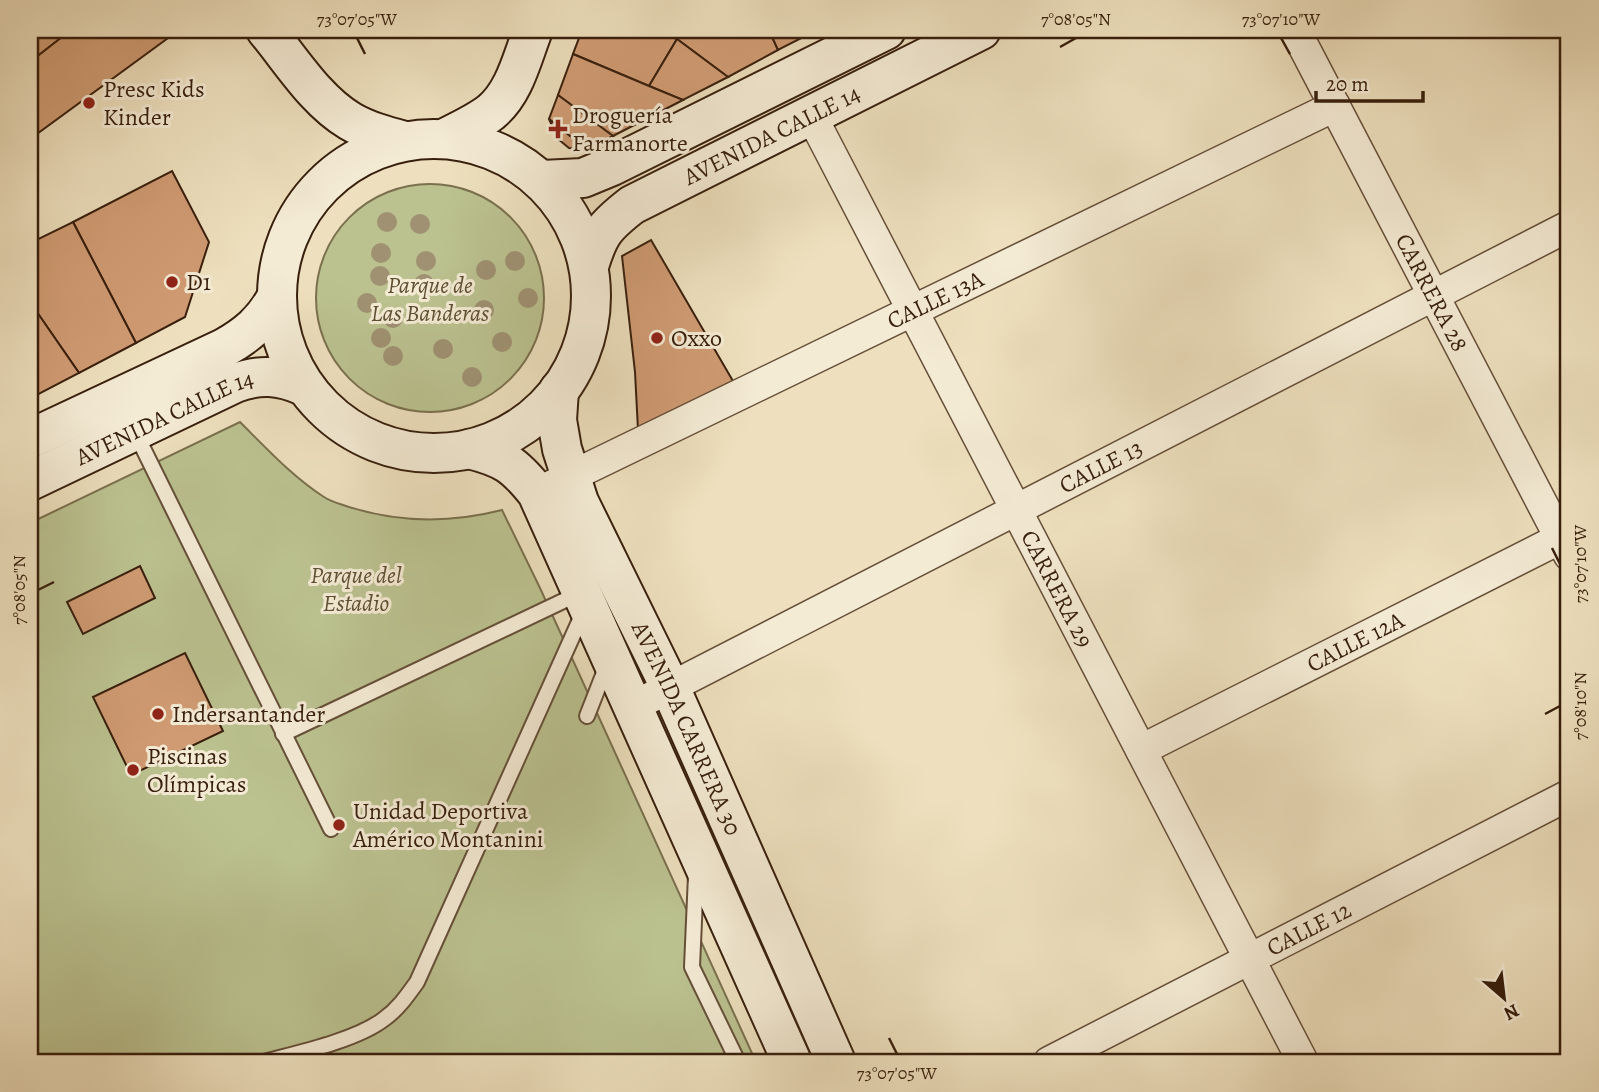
<svg xmlns="http://www.w3.org/2000/svg" width="1599" height="1092" viewBox="0 0 1599 1092" font-family="Alegreya,serif">
	<style>
		.green { fill: #bbc290; stroke: #7a704e; stroke-width: 2 }
		.building { fill: #d09b73; stroke: #381f0d; stroke-width: 2 }
		.lines { fill: none; stroke-linecap: round; stroke-linejoin: round }
		.lane-casing { stroke: #664f39; stroke-width: 18 }
		.street-casing { stroke: #664f39; stroke-width: 33 }
		.secondary-casing { stroke: #381f0d; stroke-width: 42 }
		.lane { stroke: #f4ebd5; stroke-width: 14 }
		.street { stroke: #f4ebd5; stroke-width: 30 }
		.secondary { stroke: #f4ebd5; stroke-width: 38 }
		.tree { fill: #9f9172 }
		.ticks { fill: none; stroke: #381f0d; stroke-width: 2.5 }
		.poi-dot { fill: #8f2418; stroke: #f4ebd5; stroke-width: 2.5 }
		.labels { text-anchor: middle; stroke-width: 6; stroke-linejoin: round; paint-order: stroke }
		.poi-label { font-size: 24px; fill: #381f0d; stroke: #f4ebd5; text-anchor: start }
		.street-label { font-size: 24px; fill: #381f0d; stroke: #f4ebd5 }
		.park-label { font-size: 24px; font-style: italic; fill: #5f5034; stroke: #f4ebd5 }
		.neatline { fill: none; stroke: #381f0d; stroke-width: 2.5 }
		.ticks-label { font-size: 18px; text-anchor: middle; fill: #381f0d }
	</style>
	<rect width="100%" height="100%" fill="#eee0be"/>
	<filter id="stains"><feTurbulence type="fractalNoise" baseFrequency=".00286" numOctaves="4"/><feColorMatrix values="0 0 0 0 .2 0 0 0 0 .09 0 0 0 0 .02 0 0 0 .5 -.17"/></filter>
	<radialGradient id="worn" r=".72"><stop offset=".6" stop-color="#630" stop-opacity="0"/><stop offset="1" stop-color="#630" stop-opacity=".3"/></radialGradient>
	<g class="green">
		<circle cx="430" cy="298" r="114"/>
		<path d="M240,422c27,27 53,55 84,75 7,5 17,7 25,10 51,16 102,16 153,3l38,78 216,474h-726v-539z"/>
	</g>
	<g class="building">
		<path d="M30,30h41l-41,32z"/>
		<path d="M71,30h108l-149,109v-77z"/>
		<path d="M582,30h75l20,9 -28,47 -76,-32z"/>
		<path d="M657,30h27l-7,9z"/>
		<path d="M685,30h84l9,20 -50,27 -51,-38z"/>
		<path d="M769,30h48l-39,20z"/>
		<path d="M677,39l51,38 -45,23 -34,-14z"/>
		<path d="M573,54l76,32 34,14 -70,36 -55,-41z"/>
		<path d="M558,95l55,41 -26,14 -38,-31z"/>
		<path d="M549,119l38,31 -18,-2 -11,-9z"/>
		<path d="M172,171l37,71 -24,75 -49,26 -63,-121z"/>
		<path d="M73,222l63,121 -57,30 -49,-71v-59z"/>
		<path d="M651,240l82,141 -95,49 -3,-58 -13,-116z"/>
		<path d="M30,302l49,71 -48,25 -1,-2z"/>
		<path d="M140,566l15,32 -72,36 -16,-32z"/>
		<path d="M185,653l38,78 -92,44 -38,-78z"/>
	</g>
	<g class="lines">
		<defs>
			<g id="lane">
				<path d="M135,432l196,397"/>
				<path d="M587,716l20,-51"/>
				<path d="M283,734l297,-141"/>
				<path d="M696,875l-4,92 46,95"/>
				<path d="M264,1062c34,-9 93,-22 120,-43 14,-10 23,-23 33,-37l166,-369"/>
			</g>
			<g id="street">
				<path id="s1" d="M1295,30l274,525"/>
				<path id="s2" d="M811,115l492,947"/>
				<path id="s3" d="M551,486l784,-380"/>
				<path id="s4" d="M632,707l937,-481"/>
				<path id="s5" d="M1141,750l428,-216"/>
				<path id="s6" d="M1049,1062l520,-267"/>
			</g>
			<g id="secondary">
				<path d="M266,30c25,30 49,70 84,91 17,10 36,15 55,20"/>
				<path d="M443,139c16,-8 34,-16 48,-27 24,-20 31,-54 42,-82"/>
				<circle cx="434" cy="296" r="157"/>
				<path d="M542,180l41,-2 29,-12 274,-136"/>
				<path id="s7" d="M589,266c10,-33 16,-40 43,-61l349,-175"/>
				<path id="s8" d="M559,390l-2,30 5,29 17,53 91,185 166,375"/>
				<path d="M30,439l194,-91c23,-13 39,-26 52,-50"/>
				<path d="M469,449c35,9 45,15 68,44l255,569"/>
				<path id="s9" d="M30,481l205,-98c25,-9 44,-8 69,3"/>
			</g>
		</defs>
		<use href="#lane" class="lane-casing"/>
		<use href="#street" class="street-casing"/>
		<use href="#secondary" class="secondary-casing"/>
		<use href="#lane" class="lane"/>
		<use href="#street" class="street"/>
		<use href="#secondary" class="secondary"/>
	</g>
	<g class="tree">
		<circle cx="387" cy="222" r="10"/>
		<circle cx="420" cy="224" r="10"/>
		<circle cx="381" cy="253" r="10"/>
		<circle cx="426" cy="261" r="10"/>
		<circle cx="515" cy="261" r="10"/>
		<circle cx="486" cy="270" r="10"/>
		<circle cx="380" cy="276" r="10"/>
		<circle cx="424" cy="284" r="10"/>
		<circle cx="528" cy="298" r="10"/>
		<circle cx="367" cy="303" r="10"/>
		<circle cx="484" cy="310" r="10"/>
		<circle cx="393" cy="318" r="10"/>
		<circle cx="381" cy="338" r="10"/>
		<circle cx="502" cy="342" r="10"/>
		<circle cx="443" cy="349" r="10"/>
		<circle cx="393" cy="356" r="10"/>
		<circle cx="472" cy="377" r="10"/>
	</g>
	<path class="ticks" d="M357,38l8,16M1281,38l9,16M1060,47l16,-9M1552,548l8,16M38,590l16,-8M1545,714l15,-8M889,1038l8,16"/>
	<g class="poi-dot">
		<circle cx="89" cy="103" r="7"/>
		<path d="M554.5 118.5h7v7h7v7h-7v7h-7v-7h-7v-7h7z"/>
		<circle cx="172" cy="282" r="7"/>
		<circle cx="657" cy="338" r="7"/>
		<circle cx="158" cy="714" r="7"/>
		<circle cx="133" cy="770" r="7"/>
		<circle cx="339" cy="825" r="7"/>
	</g>
	<g class="labels">
		<g class="poi-label">
			<text x="103" y="97">Presc Kids<tspan x="103" dy="28">Kinder</tspan></text>
			<text x="572" y="123">Droguería<tspan x="572" dy="28">Farmanorte</tspan></text>
			<text x="186" y="290">D1</text>
			<text x="671" y="346">Oxxo</text>
			<text x="172" y="722">Indersantander</text>
			<text x="147" y="764">Piscinas<tspan x="147" dy="28">Olímpicas</tspan></text>
			<text x="353" y="819">Unidad Deportiva<tspan x="353" dy="28">Américo Montanini</tspan></text>
		</g>
		<g class="street-label">
			<text dy="8" stroke="none"><textPath href="#s7" startOffset="233">AVENIDA CALLE 14</textPath></text>
			<text dy="8" stroke="none"><textPath href="#s1" startOffset="296">CARRERA 28</textPath></text>
			<text dy="8" stroke="none"><textPath href="#s3" startOffset="427">CALLE 13A</textPath></text>
			<text dy="8" stroke="none"><textPath href="#s9" startOffset="149">AVENIDA CALLE 14</textPath></text>
			<text dy="8" stroke="none"><textPath href="#s4" startOffset="527">CALLE 13</textPath></text>
			<text dy="8" stroke="none"><textPath href="#s2" startOffset="534">CARRERA 29</textPath></text>
			<text dy="8" stroke="none"><textPath href="#s5" startOffset="240">CALLE 12A</textPath></text>
			<text dy="8" stroke="none"><textPath href="#s8" startOffset="366">AVENIDA CARRERA 30</textPath></text>
			<text dy="8" stroke="none"><textPath href="#s6" startOffset="292">CALLE 12</textPath></text>
		</g>
		<g class="park-label">
			<text x="430" y="293">Parque de<tspan x="430" dy="28">Las Banderas</tspan></text>
			<text x="356" y="583">Parque del<tspan x="356" dy="28">Estadio</tspan></text>
		</g>
	</g>
	<rect width="1599" height="1092" fill="none" stroke="#eee0be" stroke-width="77"/>
	<g transform="translate(1504 998) rotate(152)" stroke="#f4ebd5" stroke-width="5" paint-order="stroke">
	<path d="M0-5L12 26L0 18L-12 26Z" fill="#381f0d"/>
	<text y="-10" font-size="19" font-weight="bold" text-anchor="middle" fill="#381f0d">N</text>
	</g>
	<path d="M1316 91v10h107v-10" fill="none" stroke="#381f0d" stroke-width="3.5"/>
	<text x="1326" y="91" font-size="21" fill="#381f0d" stroke="#f4ebd5" stroke-width="5" paint-order="stroke">20 m</text>
	<rect x="38" y="38" width="1522" height="1016" class="neatline"/>
	<g class="ticks-label">
		<text x="357" y="25">73°07'05"W</text>
		<text x="1076" y="25">7°08'05"N</text>
		<text x="1281" y="25">73°07'10"W</text>
		<text transform="translate(1580 564) rotate(-90)" y="6">73°07'10"W</text>
		<text transform="translate(19 590) rotate(-90)" y="6">7°08'05"N</text>
		<text transform="translate(1580 706) rotate(-90)" y="6">7°08'10"N</text>
		<text x="897" y="1079">73°07'05"W</text>
	</g>
	<rect width="100%" height="100%" filter="url(#stains)"/>
	<rect width="100%" height="100%" fill="url(#worn)"/>
</svg>
